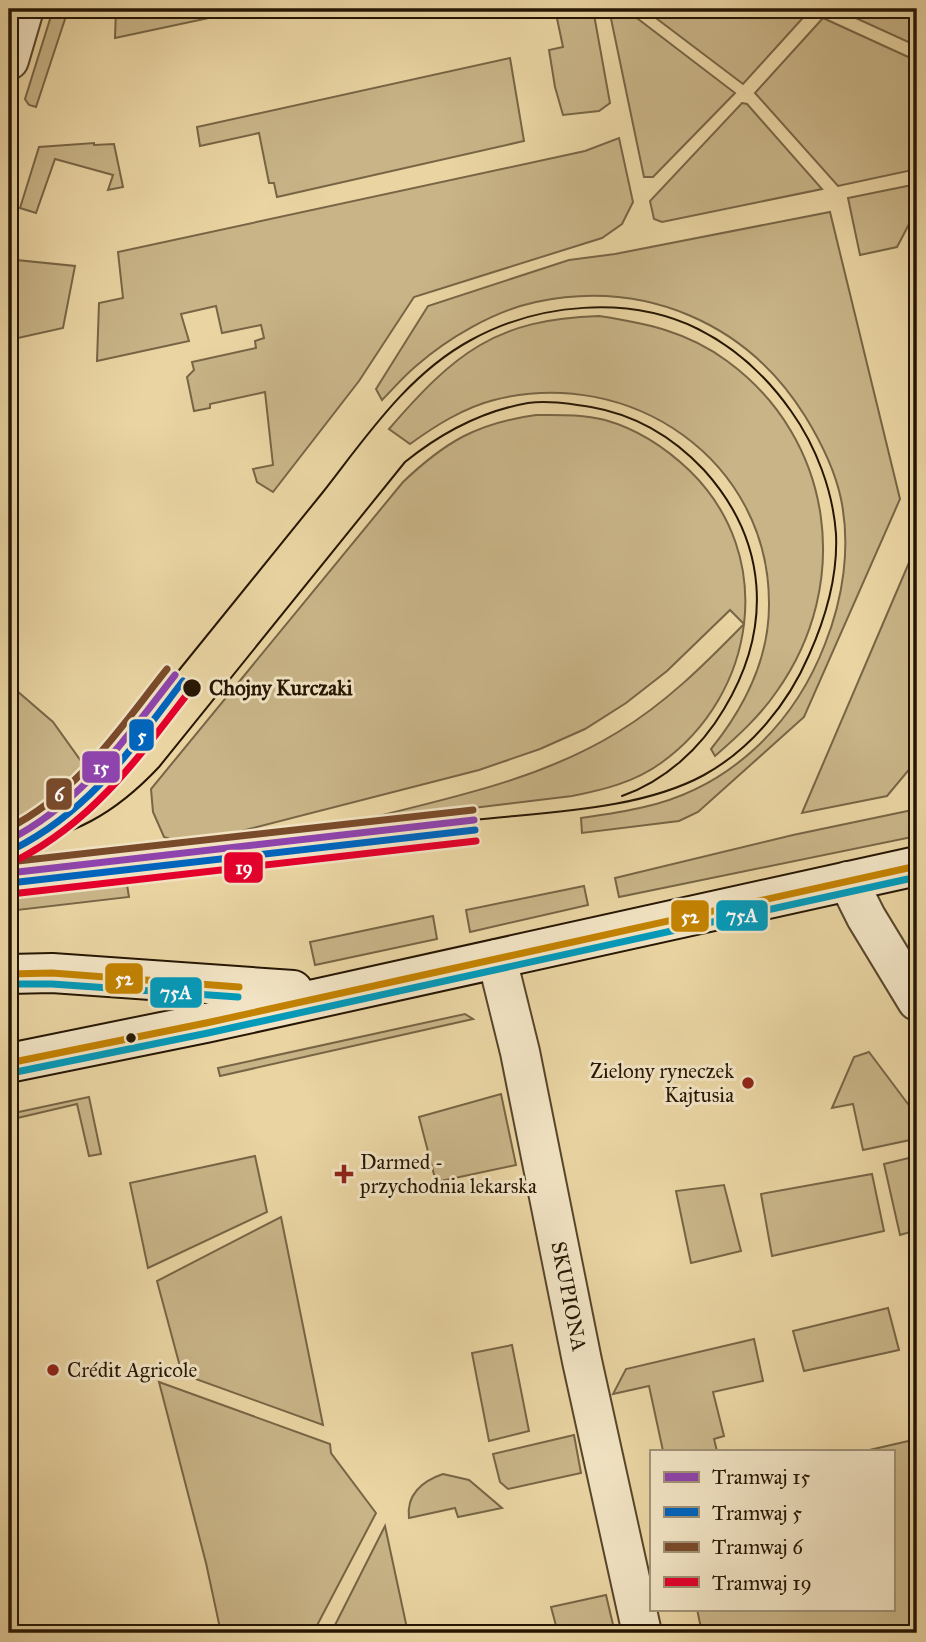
<svg xmlns="http://www.w3.org/2000/svg" width="926" height="1642" viewBox="0 0 926 1642" font-family="'IM FELL Great Primer',serif">
	<style>
		.green { fill: #c8b487; stroke: #776545; stroke-width: 2 }
		.lines { fill: none; stroke-linecap: round; stroke-linejoin: round }
		.street-casing { stroke: #57462b; stroke-width: 42 }
		.secondary-casing { stroke: #261603; stroke-width: 42 }
		.street { stroke: #f1e3c3; stroke-width: 38 }
		.secondary { stroke: #f1e3c3; stroke-width: 38 }
		.tram { stroke: #261603; stroke-width: 2 }
		.bus-1-casing { stroke: #f1e3c3; stroke-width: 12 }
		.bus-2-casing { stroke: #f1e3c3; stroke-width: 12 }
		.bus-1 { stroke: #c38201; stroke-width: 7 }
		.bus-2 { stroke: #049aba; stroke-width: 7 }
		.tram-1-casing { stroke: #f1e3c3; stroke-width: 12 }
		.tram-2-casing { stroke: #f1e3c3; stroke-width: 12 }
		.tram-3-casing { stroke: #f1e3c3; stroke-width: 12 }
		.tram-4-casing { stroke: #f1e3c3; stroke-width: 12 }
		.tram-1 { stroke: #8e44ad; stroke-width: 7 }
		.tram-2 { stroke: #0065bd; stroke-width: 7 }
		.tram-3 { stroke: #7a4b2a; stroke-width: 7 }
		.tram-4 { stroke: #e4002b; stroke-width: 7 }
		.stop-dot { fill: #261603; stroke: #f1e3c3; stroke-width: 2.5 }
		.poi-dot { fill: #8f2418; stroke: #f1e3c3; stroke-width: 2.5 }
		.labels { text-anchor: middle; stroke-width: 6; stroke-linejoin: round; paint-order: stroke }
		.stop-label { font-size: 21px; font-weight: bold; fill: #261603; stroke: #f1e3c3; text-anchor: start }
		.poi-label { font-size: 21px; fill: #261603; stroke: #f1e3c3; text-anchor: start }
		.street-label { font-size: 21px; fill: #261603; stroke: #f1e3c3 }
		.line-badge { stroke: #f1e3c3; stroke-width: 2.5 }
		.badge-label { font-size: 19px; text-anchor: middle; font-weight: bold; fill: #fff }
	</style>
	<rect width="100%" height="100%" fill="#e9d4a2"/>
	<filter id="stains"><feTurbulence type="fractalNoise" baseFrequency=".00286" numOctaves="4"/><feColorMatrix values="0 0 0 0 .2 0 0 0 0 .09 0 0 0 0 .02 0 0 0 .5 -.17"/></filter>
	<radialGradient id="worn" r=".72"><stop offset=".6" stop-color="#630" stop-opacity="0"/><stop offset="1" stop-color="#630" stop-opacity=".3"/></radialGradient>
	<g class="green">
		<path d="M116,9h135l-136,29z"/>
		<path d="M555,9h38l17,94 -11,8 -36,4 -8,-28 -6,-37 14,-3z"/>
		<path d="M609,9h16l110,84 -82,84h-9z"/>
		<path d="M644,9h162l4,1 -67,74z"/>
		<path d="M836,9h81v37z"/>
		<path d="M61,11l6,2 -31,94 -7,-2 -4,-6 26,-83z"/>
		<path d="M823,18l94,43v108l-79,17 -83,-93z"/>
		<path d="M510,58l14,83 -247,56 -3,-14h-5l-10,-50 -59,13 -3,-19z"/>
		<path d="M742,103l5,1 75,85 -160,33 -8,-3 -4,-18z"/>
		<path d="M619,138l14,64 -11,22 -20,14 -188,59 -55,84 -86,111 -16,-10 -4,-13 20,-4 -8,-73 -55,12v4l-16,3 -7,-34 7,-7 -2,-8 64,-14 -1,-7 9,-3 -3,-13 -39,8 -6,-27 -35,8 8,27 -92,20 2,-58 24,-5 -5,-46 467,-101z"/>
		<path d="M94,143v2l20,-1 9,43 -15,3 5,-15 -58,-16 -19,54 -16,-5 19,-61z"/>
		<path d="M917,184v25l-20,38 -37,8 -12,-57z"/>
		<path d="M830,212l70,287 -96,218 -106,95 -19,9 -97,12 -1,-15c21,-3 42,-6 63,-11 85,-19 150,-82 181,-163 18,-45 26,-97 16,-145 -6,-29 -20,-57 -36,-83 -58,-93 -160,-137 -269,-114 -42,9 -88,36 -120,64 -12,10 -23,23 -34,34l-6,-11 52,-83 141,-46 46,-6z"/>
		<path d="M9,255l9,1 -1,4 58,6 -12,62 -54,12z"/>
		<path d="M599,316c47,7 89,16 128,45 107,78 126,223 50,330 -17,25 -39,45 -62,65l-4,-7c33,-41 58,-90 58,-144 1,-145 -139,-240 -275,-205 -31,8 -59,26 -84,44l-21,-15c65,-75 106,-110 210,-113z"/>
		<path d="M536,415c23,0 46,-1 69,5 32,9 61,28 85,51 87,85 67,223 -29,292 -26,19 -58,27 -89,33l-222,27c90,-23 187,-41 268,-91 48,-29 87,-68 126,-108l-14,-14 -63,61 -41,32 -41,26 -45,20 -61,21 -249,64 -51,8 -15,-5 -11,-25 -2,-23 252,-307c42,-40 74,-59 133,-67z"/>
		<path d="M911,558l6,24v178l-30,36 -85,17z"/>
		<path d="M9,684l44,38 33,46 -48,44 -29,15z"/>
		<path d="M917,809v27l-298,61 -4,-19 178,-43z"/>
		<path d="M125,872l4,25 -120,14v-26z"/>
		<path d="M584,886l4,19 -118,27 -4,-22z"/>
		<path d="M433,916l4,23 -122,26 -5,-23z"/>
		<path d="M465,1014l8,5 -253,57 -2,-8z"/>
		<path d="M869,1052l48,64v16l-7,8 -47,10 -10,-46 -21,4 22,-51z"/>
		<path d="M501,1094l15,71 -80,17 -17,-65z"/>
		<path d="M89,1097l12,57 -12,2 -12,-52 -68,16v-6z"/>
		<path d="M255,1156l12,56 -119,56 -18,-85z"/>
		<path d="M917,1156v74l-17,5 -16,-71z"/>
		<path d="M872,1174l12,57 -112,25 -11,-62z"/>
		<path d="M724,1185l17,66 -50,12 -15,-72z"/>
		<path d="M281,1217l42,208 -141,-51 -25,-93z"/>
		<path d="M888,1308l11,42 -95,21 -11,-40z"/>
		<path d="M754,1339l9,42 -50,11 11,44 -10,3 3,12h-54l-14,-65 -36,8 13,-25z"/>
		<path d="M512,1345l17,86 -40,10 -17,-88z"/>
		<path d="M159,1382l171,62 1,9 45,60 -63,120h-92l-15,-70z"/>
		<path d="M574,1435l7,38 -73,16 -8,-7 -7,-28z"/>
		<path d="M917,1439v194h-215l-5,-24h196v-158h-28z"/>
		<path d="M443,1474l26,6 33,28 -44,9 -3,-9 -46,10c-3,-23 13,-37 34,-44z"/>
		<path d="M385,1526l23,107h-77z"/>
		<path d="M606,1595l9,38h-57l-7,-26z"/>
	</g>
	<g class="lines">
		<defs>
			<g id="street">
				<path d="M9,60l15,-51"/>
				<path d="M848,881l18,36 51,84"/>
				<path id="s1" d="M497,959l23,93 62,309 60,272"/>
			</g>
			<g id="secondary">
				<path d="M9,974l43,-1 241,17"/>
				<path d="M9,1063l197,-40 711,-157"/>
			</g>
		</defs>
		<use href="#street" class="street-casing"/>
		<use href="#secondary" class="secondary-casing"/>
		<use href="#street" class="street"/>
		<use href="#secondary" class="secondary"/>
		<g class="tram">
			<path d="M175,675c49,-61 98,-122 148,-183 43,-55 85,-118 148,-152 67,-37 158,-45 227,-11 38,19 69,48 93,82 25,35 42,80 45,123 2,42 -10,83 -27,121 -21,49 -58,94 -105,120 -64,35 -157,37 -230,45"/>
			<path d="M9,848c64,-12 105,-33 150,-81l246,-305c36,-29 77,-51 123,-59 20,-3 43,1 63,4 46,8 82,30 113,63 64,71 69,158 20,239 -23,39 -59,72 -102,87"/>
		</g>
		<defs>
			<g id="bus-1">
				<path d="M9,974l43,-1 187,14"/>
				<path d="M9,1063l197,-40 711,-157"/>
			</g>
			<g id="bus-2">
				<path d="M9,984h43l186,13"/>
				<path d="M11,1073l197,-40 709,-156"/>
			</g>
		</defs>
		<use href="#bus-1" class="bus-1-casing"/>
		<use href="#bus-2" class="bus-2-casing"/>
		<use href="#bus-1" class="bus-1"/>
		<use href="#bus-2" class="bus-2"/>
		<defs>
			<g id="tram-1">
				<path d="M9,840c74,-38 116,-101 166,-165"/>
				<path d="M9,873l465,-53"/>
			</g>
			<g id="tram-2">
				<path d="M14,849c77,-39 118,-101 169,-168"/>
				<path d="M10,883l465,-53"/>
			</g>
			<g id="tram-3">
				<path d="M9,828c69,-35 111,-100 158,-159"/>
				<path d="M9,862l464,-52"/>
			</g>
			<g id="tram-4">
				<path d="M19,859c77,-40 121,-104 173,-171"/>
				<path d="M11,894l465,-53"/>
			</g>
		</defs>
		<use href="#tram-1" class="tram-1-casing"/>
		<use href="#tram-2" class="tram-2-casing"/>
		<use href="#tram-3" class="tram-3-casing"/>
		<use href="#tram-4" class="tram-4-casing"/>
		<use href="#tram-1" class="tram-1"/>
		<use href="#tram-2" class="tram-2"/>
		<use href="#tram-3" class="tram-3"/>
		<use href="#tram-4" class="tram-4"/>
	</g>
	<g class="stop-dot">
		<circle cx="192" cy="688" r="10"/>
		<circle cx="131" cy="1038" r="6"/>
	</g>
	<g class="poi-dot">
		<circle cx="748" cy="1083" r="7"/>
		<path d="M340.5 1163.5h7v7h7v7h-7v7h-7v-7h-7v-7h7z"/>
		<circle cx="53" cy="1370" r="7"/>
	</g>
	<g class="labels">
		<g class="stop-label">
			<text x="209" y="695">Chojny Kurczaki</text>
		</g>
		<g class="poi-label">
			<text x="734" y="1078" text-anchor="end">Zielony ryneczek<tspan x="734" dy="24">Kajtusia</tspan></text>
			<text x="360" y="1169">Darmed -<tspan x="360" dy="24">przychodnia lekarska</tspan></text>
			<text x="67" y="1377">Crédit Agricole</text>
		</g>
		<g class="street-label">
			<text dy="7" stroke="none"><textPath href="#s1" startOffset="345">SKUPIONA</textPath></text>
		</g>
	</g>
	<g class="line-badge">
		<rect x="128" y="718" width="27" height="34" rx="7" fill="#0065bd"/>
		<rect x="81" y="750" width="40" height="34" rx="7" fill="#8e44ad"/>
		<rect x="45" y="777" width="28" height="34" rx="7" fill="#7a4b2a"/>
		<rect x="223" y="851" width="41" height="33" rx="7" fill="#e4002b"/>
		<rect x="715" y="899" width="54" height="33" rx="7" fill="#049aba"/>
		<rect x="670" y="899" width="40" height="34" rx="7" fill="#c38201"/>
		<rect x="104" y="962" width="40" height="33" rx="7" fill="#c38201"/>
		<rect x="149" y="976" width="54" height="33" rx="7" fill="#049aba"/>
	</g>
	<g class="badge-label">
		<text x="142" y="742">5</text>
		<text x="101" y="774">15</text>
		<text x="59" y="801">6</text>
		<text x="244" y="874">19</text>
		<text x="742" y="922">75A</text>
		<text x="690" y="923">52</text>
		<text x="124" y="985">52</text>
		<text x="176" y="999">75A</text>
	</g>
	<rect width="926" height="1642" fill="none" stroke="#e9d4a2" stroke-width="35"/>
	<rect x="10" y="10" width="905" height="1621" fill="none" stroke="#261603" stroke-width="3.5"/>
	<rect x="18" y="18" width="891" height="1607" fill="none" stroke="#261603" stroke-width="2"/>
	<rect x="650" y="1450" width="245" height="161" fill="#f1e3c3" stroke="#a09176" stroke-width="2"/>
	<rect x="664" y="1472" width="35" height="10" fill="#8e44ad" stroke="#a09176" stroke-width="2"/>
	<text x="712" y="1484" font-size="21" fill="#261603">Tramwaj 15</text>
	<rect x="664" y="1507" width="35" height="10" fill="#0065bd" stroke="#a09176" stroke-width="2"/>
	<text x="712" y="1520" font-size="21" fill="#261603">Tramwaj 5</text>
	<rect x="664" y="1542" width="35" height="10" fill="#7a4b2a" stroke="#a09176" stroke-width="2"/>
	<text x="712" y="1554" font-size="21" fill="#261603">Tramwaj 6</text>
	<rect x="664" y="1577" width="35" height="10" fill="#e4002b" stroke="#a09176" stroke-width="2"/>
	<text x="712" y="1590" font-size="21" fill="#261603">Tramwaj 19</text>
	<rect width="100%" height="100%" filter="url(#stains)"/>
	<rect width="100%" height="100%" fill="url(#worn)"/>
</svg>
